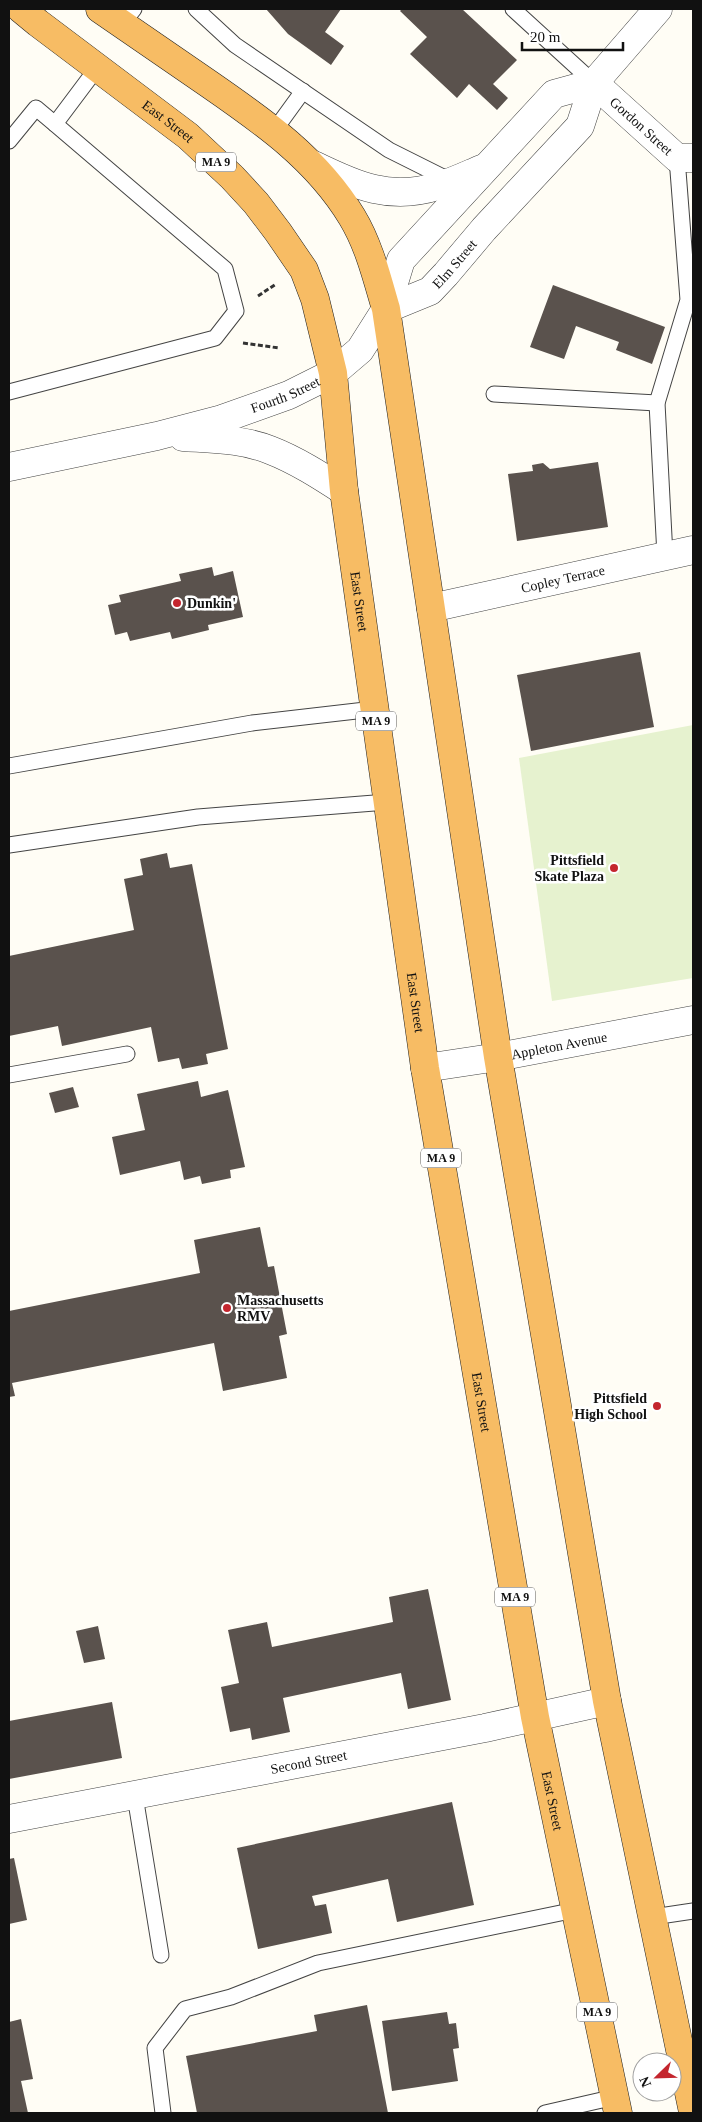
<svg xmlns="http://www.w3.org/2000/svg" width="702" height="2122" viewBox="0 0 702 2122" font-family="Georgia,serif">
	<style>
		.pitch { fill: #e6f2cf }
		.building { fill: #5a524d }
		.lines { fill: none; stroke-linecap: round; stroke-linejoin: round }
		.service-casing { stroke: #444; stroke-width: 17 }
		.minor-casing { stroke: #444; stroke-width: 29 }
		.tertiary-casing { stroke: #444; stroke-width: 29 }
		.trunk-casing { stroke: #222; stroke-width: 29 }
		.path { stroke: #333; stroke-width: 3; stroke-dasharray: 5 2.5; stroke-linecap: butt }
		.service { stroke: #fff; stroke-width: 15 }
		.minor { stroke: #fff; stroke-width: 28 }
		.tertiary { stroke: #fff; stroke-width: 28 }
		.trunk { stroke: #f7bc64; stroke-width: 28 }
		.poi-dot { fill: #c4262e; stroke: #fff; stroke-width: 2 }
		.labels { text-anchor: middle; stroke-width: 5; stroke-linejoin: round; paint-order: stroke }
		.shield { fill: #fff; stroke: #585858; stroke-width: 1 }
		.shield-label { font-size: 12px; font-weight: bold; fill: #111 }
		.street-label { font-size: 14px; fill: #111; stroke: #fff }
		.poi-label { font-size: 14px; font-weight: bold; fill: #111; stroke: #fff; text-anchor: start }
	</style>
	<rect width="100%" height="100%" fill="#fffdf5"/>
	<path class="pitch" d="M693,725v253l-141,23 -33,-243z"/>
	<g class="building">
		<path d="M266,9h75l-16,23 19,14 -13,19 -43,-31z"/>
		<path d="M402,9h60l55,51 -24,24 15,14 -11,12 -28,-26 -12,14 -47,-44 17,-17 -27,-26z"/>
		<path d="M553,285l112,42 -13,37 -36,-14 3,-8 -43,-16 -12,33 -34,-12z"/>
		<path d="M598,462l10,65 -91,14 -9,-67 25,-3 -1,-6 11,-2 7,6z"/>
		<path d="M212,567l2,9 19,-5 10,46 -35,8 1,5 -37,9 -2,-7 -40,9 -3,-9 -12,3 -7,-30 13,-3 -2,-7 62,-14 -2,-7z"/>
		<path d="M640,652l14,75 -123,24 -14,-76z"/>
		<path d="M167,853l3,15 22,-4 36,185 -22,5 2,10 -26,5 -3,-11 -21,4 -7,-35 -89,19 -4,-20 -49,10v-80l125,-26 -10,-51 19,-4 -3,-16z"/>
		<path d="M198,1081l3,16 27,-7 17,77 -15,3 1,8 -29,6 -2,-8 -16,4 -4,-19 -60,14 -8,-38 33,-7 -8,-36z"/>
		<path d="M73,1087l6,20 -24,6 -6,-20z"/>
		<path d="M260,1227l8,40 6,-1 13,68 -8,2 8,42 -64,13 -9,-48 -202,40 3,13 -6,1v-86l191,-38 -6,-33z"/>
		<path d="M428,1589l23,111 -43,9 -7,-36 -118,25 7,34 -38,8 -2,-12 -20,4 -9,-45 18,-4 -11,-53 39,-8 5,25 121,-25 -4,-25z"/>
		<path d="M98,1626l7,33 -21,4 -8,-32z"/>
		<path d="M112,1702l10,56 -113,21v-58z"/>
		<path d="M452,1802l22,103 -77,17 -9,-43 -76,17 3,10 11,-2 6,29 -74,16 -21,-101z"/>
		<path d="M14,1858l13,62 -18,4v-65z"/>
		<path d="M367,2005l21,108h-191l-11,-57 131,-25 -3,-16z"/>
		<path d="M447,2012l2,12 7,-1 3,25 -6,1 5,32 -66,10 -10,-70z"/>
		<path d="M21,2019l12,60 -12,2 7,32h-19v-91z"/>
	</g>
	<g class="lines">
		<defs>
			<g id="service">
				<path d="M196,9l39,36 154,105 62,31"/>
				<path d="M513,9l81,74"/>
				<path d="M122,24l12,-15"/>
				<path d="M274,131l29,-40"/>
				<path d="M9,141l27,-33 19,16"/>
				<path d="M9,392l206,-54 21,-27 -11,-42 -170,-145 42,-56"/>
				<path d="M494,394l163,9"/>
				<path d="M665,556l-8,-153 31,-103 -11,-142"/>
				<path d="M9,766l243,-43 122,-14"/>
				<path d="M9,845l189,-28 189,-15"/>
				<path d="M9,1075l118,-21"/>
				<path d="M135,1796l26,159"/>
				<path d="M653,1917l40,-6"/>
				<path d="M163,2113l-8,-65 30,-39 46,-12 87,-34 257,-53"/>
				<path d="M545,2113l70,-16"/>
			</g>
			<g id="minor">
				<path id="s1" d="M594,83l83,75h16"/>
				<path id="s2" d="M431,608l262,-58"/>
			</g>
			<g id="tertiary">
				<path d="M314,165c43,21 76,36 124,21 15,-4 29,-11 43,-17"/>
				<path id="s3" d="M386,309l44,-18 16,-17 38,-45 96,-103 14,-43 64,-74"/>
				<path d="M183,437c29,2 60,2 87,13 26,10 51,26 74,41"/>
				<path id="s4" d="M9,467l148,-31 65,-17 67,-24 44,-22 27,-23 26,-41 15,-49 153,-166 40,-11"/>
				<path id="s5" d="M425,1068l73,-11 195,-37"/>
				<path id="s6" d="M9,1819l476,-91 122,-27"/>
			</g>
			<g id="trunk">
				<path id="s7" d="M21,9l17,14 150,113 44,41 24,26 22,29 26,38 11,29 18,74 11,118 81,577 110,649 83,396"/>
				<path d="M100,9c36,25 73,50 109,75 55,38 108,75 143,133 17,28 25,61 34,92l112,748 109,644 86,411"/>
			</g>
		</defs>
		<use href="#service" class="service-casing"/>
		<use href="#minor" class="minor-casing"/>
		<use href="#tertiary" class="tertiary-casing"/>
		<use href="#trunk" class="trunk-casing"/>
		<g class="path">
			<path d="M258,296l18,-12"/>
			<path d="M243,343l36,5"/>
		</g>
		<use href="#service" class="service"/>
		<use href="#minor" class="minor"/>
		<use href="#tertiary" class="tertiary"/>
		<use href="#trunk" class="trunk"/>
	</g>
	<g class="poi-dot">
		<circle cx="177" cy="603" r="5"/>
		<circle cx="614" cy="868" r="5"/>
		<circle cx="227" cy="1308" r="5"/>
		<circle cx="657" cy="1406" r="5"/>
	</g>
	<g class="labels">
		<g class="shield">
			<rect x="196" y="152.5" width="40" height="19" rx="4"/>
			<rect x="356" y="711.5" width="40" height="19" rx="4"/>
			<rect x="421" y="1148.5" width="40" height="19" rx="4"/>
			<rect x="495" y="1587.5" width="40" height="19" rx="4"/>
			<rect x="577" y="2002.5" width="40" height="19" rx="4"/>
		</g>
		<g class="shield-label">
			<text x="216" y="166">MA 9</text>
			<text x="376" y="725">MA 9</text>
			<text x="441" y="1162">MA 9</text>
			<text x="515" y="1601">MA 9</text>
			<text x="597" y="2016">MA 9</text>
		</g>
		<g class="street-label">
			<text dy="5" stroke="none"><textPath href="#s7" startOffset="185">East Street</textPath></text>
			<text dy="5" stroke="none"><textPath href="#s1" startOffset="64">Gordon Street</textPath></text>
			<text dy="5" stroke="none"><textPath href="#s3" startOffset="84">Elm Street</textPath></text>
			<text dy="5" stroke="none"><textPath href="#s4" startOffset="286">Fourth Street</textPath></text>
			<text dy="5" stroke="none"><textPath href="#s2" startOffset="135">Copley Terrace</textPath></text>
			<text dy="5" stroke="none"><textPath href="#s7" startOffset="725">East Street</textPath></text>
			<text dy="5" stroke="none"><textPath href="#s7" startOffset="1130">East Street</textPath></text>
			<text dy="5" stroke="none"><textPath href="#s5" startOffset="136">Appleton Avenue</textPath></text>
			<text dy="5" stroke="none"><textPath href="#s7" startOffset="1535">East Street</textPath></text>
			<text dy="5" stroke="none"><textPath href="#s6" startOffset="305">Second Street</textPath></text>
			<text dy="5" stroke="none"><textPath href="#s7" startOffset="1940">East Street</textPath></text>
		</g>
		<g class="poi-label">
			<text x="187" y="608">Dunkin'</text>
			<text x="604" y="865" text-anchor="end">Pittsfield<tspan x="604" dy="16">Skate Plaza</tspan></text>
			<text x="237" y="1305">Massachusetts<tspan x="237" dy="16">RMV</tspan></text>
			<text x="647" y="1403" text-anchor="end">Pittsfield<tspan x="647" dy="16">High School</tspan></text>
		</g>
	</g>
	<rect width="702" height="2122" fill="none" stroke="#111111" stroke-width="20"/>
	<g transform="translate(657 2077) rotate(247)"><circle r="24" fill="#ffffff" stroke="#a0a0a0"/>
	<path d="M0-4L9 19L0 12L-9 19Z" fill="#c4262e"/>
	<text y="-8" font-size="14" font-weight="bold" text-anchor="middle" fill="#111111">N</text>
	</g>
	<path d="M522 42v8h101v-8" fill="none" stroke="#111111" stroke-width="2.5"/>
	<text x="530" y="42" font-size="15" fill="#111111" stroke="#ffffff" stroke-width="4" paint-order="stroke">20 m</text>
</svg>
